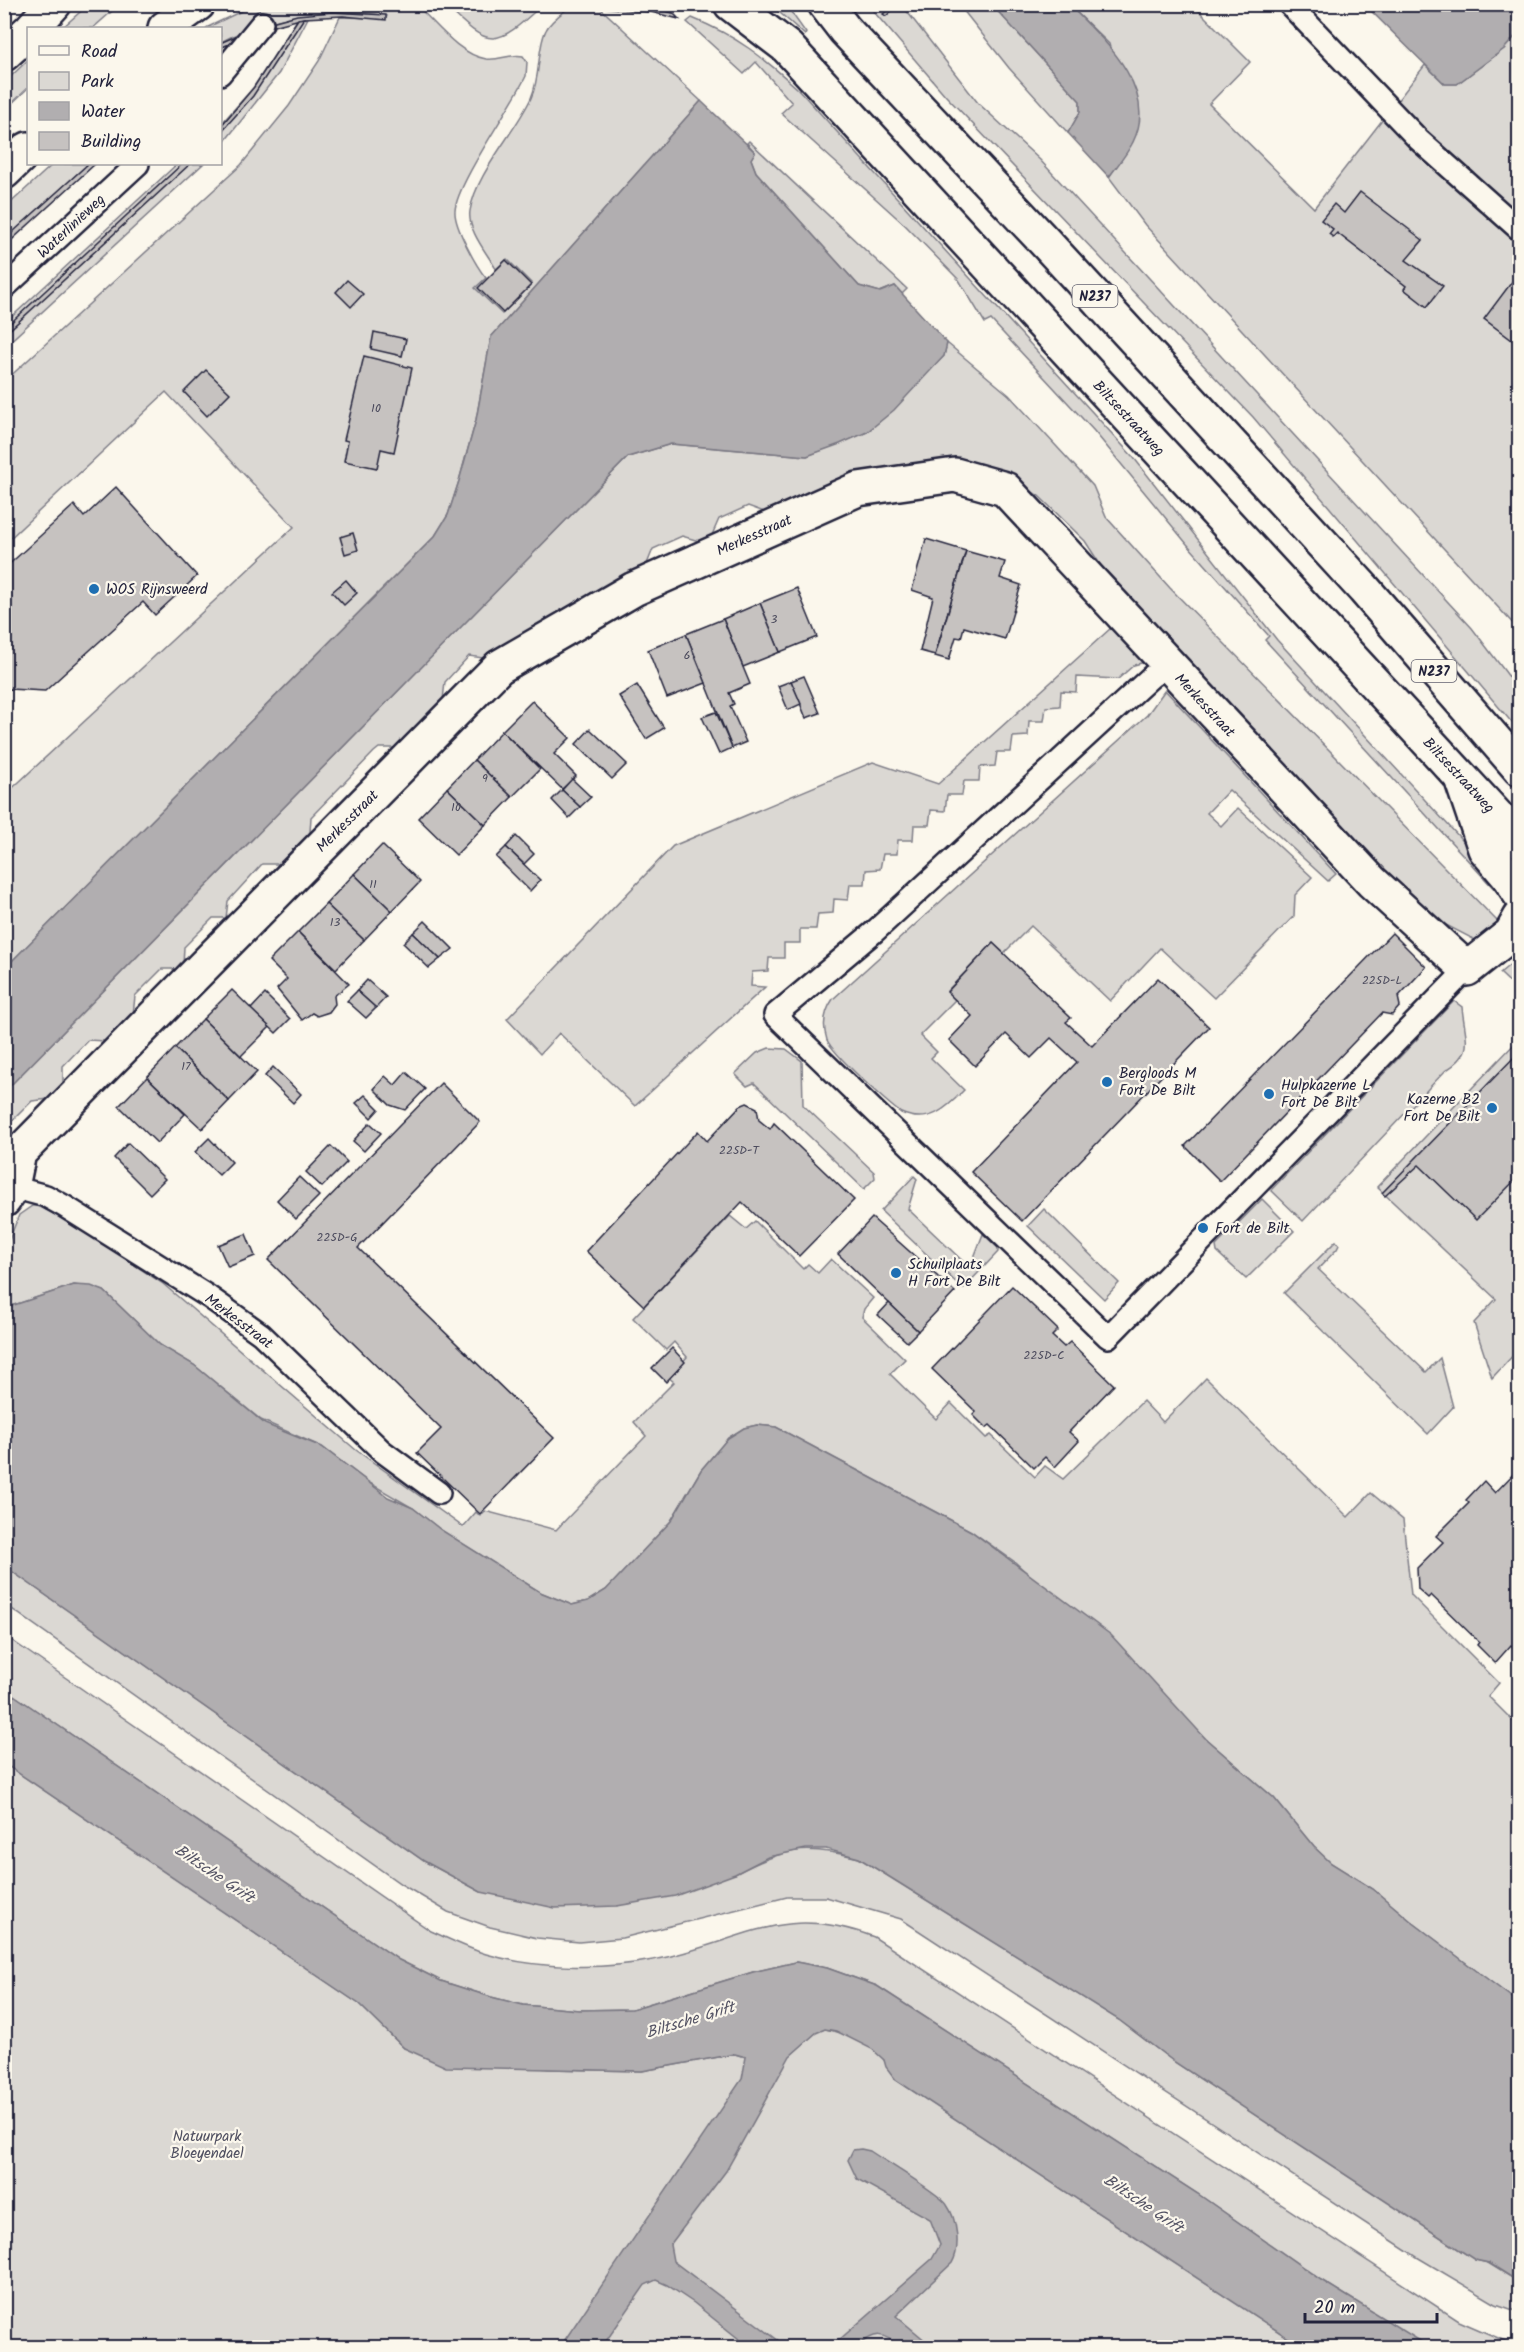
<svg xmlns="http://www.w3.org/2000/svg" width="1524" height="2352" viewBox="0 0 1524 2352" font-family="Kalam,sans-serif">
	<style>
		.green { fill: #dbd8d3; stroke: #7e7d87; stroke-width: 1.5 }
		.water { fill: #b1aeb0; stroke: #787681; stroke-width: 1.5 }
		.building { fill: #c6c2c0; stroke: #22223b; stroke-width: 1.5 }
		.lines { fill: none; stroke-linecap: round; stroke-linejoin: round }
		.service-casing { stroke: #22223b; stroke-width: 26 }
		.minor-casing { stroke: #22223b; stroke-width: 38 }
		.primary-casing { stroke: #22223b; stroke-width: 38 }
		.service { stroke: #fbf7ec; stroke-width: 21 }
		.minor { stroke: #fbf7ec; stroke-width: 33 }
		.primary { stroke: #fbf7ec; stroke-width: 33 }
		.poi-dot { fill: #1f6fb2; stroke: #fbf7ec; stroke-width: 2 }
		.labels { text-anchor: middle; stroke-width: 4.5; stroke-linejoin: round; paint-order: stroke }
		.number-label { font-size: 12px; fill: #4b4a5c }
		.shield { fill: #fbf7ec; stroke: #636270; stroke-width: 1.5 }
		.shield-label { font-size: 14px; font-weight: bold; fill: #22223b }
		.street-label { font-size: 15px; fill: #22223b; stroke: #fbf7ec }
		.poi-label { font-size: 15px; fill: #22223b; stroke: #fbf7ec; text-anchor: start }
		.park-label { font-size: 15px; fill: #505061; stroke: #fbf7ec }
		.water-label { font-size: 16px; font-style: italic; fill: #545364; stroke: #fbf7ec }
	</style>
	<rect width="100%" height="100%" fill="#fbf7ec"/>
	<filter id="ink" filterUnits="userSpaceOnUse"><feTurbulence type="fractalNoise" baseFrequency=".0167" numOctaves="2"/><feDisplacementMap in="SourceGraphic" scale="12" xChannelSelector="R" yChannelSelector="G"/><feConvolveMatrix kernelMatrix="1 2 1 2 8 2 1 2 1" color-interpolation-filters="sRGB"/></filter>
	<g filter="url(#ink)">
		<g class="green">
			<path d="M88,5h31l-26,23h-31z"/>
			<path d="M254,5h162c20,18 42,49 70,54 13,2 25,-6 37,-3l4,6 -1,14c-14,30 -70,108 -71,135 -1,15 21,55 31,67l-11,10 27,26 30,-30 -25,-25 -11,10c-9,-16 -29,-39 -26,-58 6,-38 45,-78 61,-113 10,-22 6,-51 15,-68 5,-10 18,-18 26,-25h25l104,96 -210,236 -15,83 -17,61 -11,34 -13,21 -430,432v-173l289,-268 -128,-135 -161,151v-162l236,-216 48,-59 30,-45 21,-44 46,1 1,-2c-57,-10 -116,-1 -166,26l-1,-14h-14z"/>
			<path d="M445,5h97c-47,43 -51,45 -97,0z"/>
			<path d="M771,5h15l20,28 -1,2z"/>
			<path d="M868,5h34l76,98 62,57 432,468 47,62v41l-266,-314 -307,-321z"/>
			<path d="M959,5h33l88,96v11l-12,21 -59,-65z"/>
			<path d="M1069,5h124l57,57 -41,42 105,104 111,-143 20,19h12l47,-35 15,-17v598l-374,-405 -36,-48 24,-36 -24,-97z"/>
			<path d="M308,18l-29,55 -58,73v-22l32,-36 44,-68z"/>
			<path d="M692,18c45,18 71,39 106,71l336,369 143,182 222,240 2,12h-4l-232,-252 4,-4 -82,-92 -93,-113 -103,-111 -6,3 -26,-43 -53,-54 -125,-113 11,-10 -36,-41 -12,12 -57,-52z"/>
			<path d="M28,60v28l-23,22v-28z"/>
			<path d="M749,141l158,148 -5,5 -7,-8 -15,6 -21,-6 -103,-114 -5,-13 4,-7 -8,-9z"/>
			<path d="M53,164h35l-83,76v-32z"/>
			<path d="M177,164h26l-198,182v-23z"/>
			<path d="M947,343l62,52 84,91 13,31 64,71 331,337 -26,15 -58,-30 -306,-329 -26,-40 -46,-45 -39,-24 -46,-9 -41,1 -56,12 -85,37 -1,-4 -7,3 -16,-6 -29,13 -7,16 -13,6 -17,-5 -29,13 -6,15 -7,3 2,4 -159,87 -14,-2 -24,26 -2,18 -4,6 -43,42h-17l-5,4 -63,65 -1,15 -22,29 -2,-2 -8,5h-16l-34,37 -2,17h-13l-29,29 -1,18 -7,4h-14l-27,27 -2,19 -28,26 -17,-1 -25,26v18l-14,15 -17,2 -27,27v-37l623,-634 43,-13 136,12 60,-24 77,-76z"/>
			<path d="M1111,628l34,34 -11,3 -16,14 -41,-2 -1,15 -15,-1 -1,15 -14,1 -2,14h-15l-1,15 -15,1 -2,15h-14l-2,14 -15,1 -1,14h-15l-2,14h-15l-2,16 -14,-1 -2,15h-15l-1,15h-15l-1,14h-14l-3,15 -14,1 -1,14h-15l-2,16 -14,-1 -1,14 -15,1 -2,15h-16v14h-16v15h-15l-1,13 -16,1 -1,14 14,1 -130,119 -76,-73 -19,21 -33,-35 166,-173 200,-84 65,22z"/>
			<path d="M1165,690l171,184 -8,7 -99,-91 -22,23 14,13 17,-18 74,69 -17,18 -1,21 -80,82 -54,-50 -50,53 -79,-75 -27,27 -11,-10 -46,48 8,9 -35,35 17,17 -6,6 33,32c-18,19 -35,35 -63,23 -14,-10 -68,-59 -74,-73 -5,-15 -3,-28 6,-41l314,-284z"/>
			<path d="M1519,957v34l-19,-18z"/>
			<path d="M1454,1001l8,6c3,33 14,45 -17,64l-142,150 -32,-31z"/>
			<path d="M1519,1039v310l-27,29 -18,-55 22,-24 -119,-112z"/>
			<path d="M769,1048l17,1 16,12 1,44 71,67 1,6 -11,11 -110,-106 -7,3 -12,-12 22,-21z"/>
			<path d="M914,1176l3,3 -9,30 62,59 13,-34 15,14v4l-35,37 -82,-78z"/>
			<path d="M1262,1199l32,32 -48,48 -29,-27 -1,-6z"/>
			<path d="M32,1206h7l38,21 85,56 194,167 107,77 13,-15 4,4 5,-5 71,19 90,-94 -12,-14 40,-40 -6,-5 19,-20 -13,-15 -8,8 -33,-32 97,-102 16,13 9,-8 48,48 5,-5 10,9 13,-14 42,39 -9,11 -2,8 43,42 -15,15 46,45 15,-16 35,35 5,-3 44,42 10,-11 18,13 80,-78 20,21 43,-44 142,139 23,-24 32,27 8,75 88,88 -11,13 31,31v276l-107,-81 -39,-33 -42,-26 -17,-16 -40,-49 -68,-59 -191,-177 -44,-31 -195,-104 -19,-2 -13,3 -16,10 -27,32 -30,51 -65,69 -18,11 -16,4 -32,-13 -99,-62 -28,-22 -45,-26 -46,-35 -61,-27 -67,-55 -34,-20 -56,-54 -30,-6 -69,23v-58l14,-35z"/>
			<path d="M1044,1209l75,74 -15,16 -76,-73z"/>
			<path d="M1336,1241l3,4 -2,4 -19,20 108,103 14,-14 13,49 -25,27 -144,-141z"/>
			<path d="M4,1560l6,10 414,291 57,31 254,-18c49,-26 70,-30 124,-16l260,162 54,41 302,199 13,3 31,19v30l-23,-8 -79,-47 -516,-338 -75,-22h-39l-165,41 -43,4 -42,-4 -47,-11 -42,-15 -47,-28 -396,-280z"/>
			<path d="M4,1635l427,296c18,8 36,17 55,23 51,15 115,16 167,6 87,-16 127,-59 221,-23l585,384 60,26 -89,1 -7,-4 -102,-64 -123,-86 -321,-208 -50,-18 -31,-6 -43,10 -121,37 -53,1 -56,-5 -32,-8 -50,-16 -42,-21 -394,-271z"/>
			<path d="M5,1764l354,240 45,44 144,21 94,2 93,-17 6,2 84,-27c17,3 50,15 59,31 4,7 6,13 12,20l406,267 -1297,1z"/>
		</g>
		<g class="water">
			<path d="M992,5h77c33,33 91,84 64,137 -6,12 -16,24 -24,35l-41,-44 12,-21v-11z"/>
			<path d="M1365,5h154v27l-15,17 -47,35h-12z"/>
			<path d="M701,101l54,51 -4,7 5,13 103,114 21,6 15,-6 52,57 -3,13 -50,54 -27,22 -27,12 -33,12 -136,-12 -43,13 -623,634v-123l430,-432 13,-21 11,-34 17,-61 15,-83z"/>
			<path d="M74,1285l17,1 13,5 56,54 34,20 71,59 57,23 66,50 25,11 28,22 99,62 32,13 16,-4 18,-11 65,-69 30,-51 27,-32 16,-10 13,-3 19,2 195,104 140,104 95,104 68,59 40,49 17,16 42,26 39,33 107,81v279l-30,-19 -14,-3 -302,-199 -54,-41 -260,-162 -33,-9h-20l-38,8 -33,17 -60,22 -58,10 -62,2 -74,-16 -57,-31 -414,-291 -5,-10v-252z"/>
			<path d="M5,1689l394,271 42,21 50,16 32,8 56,5 53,-1 121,-37 43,-10 31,6 50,18 321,208 123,86 109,67h-128l-406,-267 -10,-13 -2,-7 -12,-11 -36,-18 -11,-2 -9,4 -26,23 -64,115 -56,74 3,16 114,86h-38l-55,-44 -27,-18 -11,-5 -11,5 -43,62h-42l182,-268 4,-22 -11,-3 -93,17 -196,-4 -42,-19 -45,-44 -354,-240z"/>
			<path d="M861,2149l9,2c13,9 72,44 77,54 10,14 14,43 5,58l-56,53 37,31h-32c-19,-15 -25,-16 -45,0h-25l101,-88 8,-14 -10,-26 -73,-40 -9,-19 5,-10z"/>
		</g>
		<g class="building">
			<path d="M599,4l63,6 11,3 6,6 -28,-7 -49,-5z"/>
			<path d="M895,4h4l-13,12 -3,-2z"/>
			<path d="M332,12l54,3v5l-43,-4 -39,2 -38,10 -46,20v-5l44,-19 33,-9z"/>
			<path d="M304,18l-51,78 -33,37v-6l34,-40 44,-68z"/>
			<path d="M88,164h7l-91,83v-7z"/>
			<path d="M182,164h8l-186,171v-6z"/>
			<path d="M1360,192l63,48 -17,20 37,26 -16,21 -23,-18 2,-3 -69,-53 -4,4 -4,-3 4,-5 -12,-9 13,-16 10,9z"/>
			<path d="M506,260l25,25 -28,28 -25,-25z"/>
			<path d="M1514,279l6,4v63l-36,-27z"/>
			<path d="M347,280l16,14 -12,13 -15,-15z"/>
			<path d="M374,332l32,7 -4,17 -31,-7z"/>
			<path d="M364,356l48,12 -18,84 -13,-3 -4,19 -33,-7 4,-20 -4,-1z"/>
			<path d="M206,370l24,23 -23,23 -23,-24z"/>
			<path d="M116,487l81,89 -42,39 -12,-13 -98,89 -36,-2 -5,5v-125l70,-64 10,12z"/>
			<path d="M353,533l5,17 -13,4 -5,-17z"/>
			<path d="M926,539l40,12 -31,104 -15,-4 13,-54 -21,-7z"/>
			<path d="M966,551l39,11 -5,16 21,7 -16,54 -41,-12 -3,11 -5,-1 -7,23 -14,-4z"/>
			<path d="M346,580l11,13 -13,12 -12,-13z"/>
			<path d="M797,588l20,49 -37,15 -20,-49z"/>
			<path d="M760,603l20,49 -37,15 -20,-48z"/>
			<path d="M723,619l27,65 -21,9 5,11 -4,2 16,36 -14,6 -46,-114z"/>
			<path d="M686,634l20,49 -39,15 -19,-48z"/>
			<path d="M804,676l16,37 -14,5 -15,-37z"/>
			<path d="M791,681l10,23 -13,6 -10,-24z"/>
			<path d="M637,685l27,43 -18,11 -27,-43z"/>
			<path d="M532,701l38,37 -16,16 22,22 -14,13 -60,-58z"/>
			<path d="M716,712l16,36 -13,6 -17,-37z"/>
			<path d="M590,729l37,35 -15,15 -36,-35z"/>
			<path d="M502,731l38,38 -28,28 -38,-37z"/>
			<path d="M474,760l38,37 -27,28 -38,-37z"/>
			<path d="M572,779l19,18 -11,10 -18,-17z"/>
			<path d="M447,788l38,37 -29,30 -38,-37z"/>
			<path d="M562,790l18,17 -11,11 -17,-18z"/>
			<path d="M516,836l18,18 -10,10 -18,-17z"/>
			<path d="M382,845l38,37 -28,29 -38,-37z"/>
			<path d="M506,847l34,33 -10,11 -34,-34z"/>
			<path d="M354,874l38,37 -28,29 -38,-36z"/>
			<path d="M326,904l38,36 -28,29 -38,-37z"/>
			<path d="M425,921l28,28 -13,10 -27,-26z"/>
			<path d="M298,932l51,52 -15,12 1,8 -6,8 -12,4 -5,-3 -10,7 -25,-31 10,-10 -18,-18z"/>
			<path d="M413,933l27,26 -11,9 -26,-25z"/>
			<path d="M1392,933l34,34 -28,30 2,9 -8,9 -10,-2 -162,168 -35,-35z"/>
			<path d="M993,943l78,75 -5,4 26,24 66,-68 51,49 -187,194 -51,-49 106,-110 -26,-24 -20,20 -25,-24 -31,32 -26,-26 23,-24 -25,-24z"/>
			<path d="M367,980l19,17 -10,11 -19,-17z"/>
			<path d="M232,990l38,37 -29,29 -38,-37z"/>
			<path d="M357,991l19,17 -10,10 -19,-17z"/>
			<path d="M265,994l25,25 -14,14 -25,-24z"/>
			<path d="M203,1019l54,53 -28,29 -54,-53z"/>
			<path d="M175,1048l54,53 -27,28 -55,-52z"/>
			<path d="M1520,1051v124l-44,45 -57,-55 -34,31 -3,-3z"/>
			<path d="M273,1067l28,27 -8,9 -28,-27z"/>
			<path d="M406,1072l19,17 -20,21 -15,-5 -16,-16 11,-13 10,9z"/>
			<path d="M147,1077l38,37 -28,29 -38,-37z"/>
			<path d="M441,1083l39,39 -122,126 196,190 -74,76 -63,-61 24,-24 -173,-169z"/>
			<path d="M365,1095l14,14 -8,9 -15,-15z"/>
			<path d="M747,1103l10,5 2,12 11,9 4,-6 80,77 -55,56 -57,-54 -98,104 -58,-55 112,-120 9,10 33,-35z"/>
			<path d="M370,1123l11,10 -17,18 -11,-10z"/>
			<path d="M209,1138l23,24 -13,13 -24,-23z"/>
			<path d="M128,1143l37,36 -15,15 -36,-36z"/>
			<path d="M331,1146l16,16 -25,25 -16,-15z"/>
			<path d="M299,1177l20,19 -23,23 -19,-19z"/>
			<path d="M872,1218l83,74 -37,39 -80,-77z"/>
			<path d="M246,1234l9,22 -27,11 -10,-22z"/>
			<path d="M1012,1286l46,44 -6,6 12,11 6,-5 44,43 -45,47 10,9 -24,26 -10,-10 -11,11 -44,-43 -4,3 -13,-13 3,-3 -44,-43z"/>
			<path d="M889,1303l29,28 -11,11 -29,-27z"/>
			<path d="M672,1348l13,14 -19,20 -14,-14z"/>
			<path d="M1520,1467v186l-9,-8 -16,18 -18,-18 2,-3 -48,-47 -3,3 -10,-9 -1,-21 26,-26 -7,-6 33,-33 -3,-3 18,-19 11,12z"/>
		</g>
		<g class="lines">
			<defs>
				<g id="service">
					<path d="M1289,4l130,136 101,90"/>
					<path d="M220,74l42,-51"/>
					<path d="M4,288l134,-124"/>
					<path d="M1168,666l-16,10 -278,256 -99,83 333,322 359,-368"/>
					<path d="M12,1187l34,9 18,10 145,91 52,37 121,117 57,42"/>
				</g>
				<g id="minor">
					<path d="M1461,778l24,71 23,27 12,18"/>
					<path d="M4,1200l8,-13 7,-34 480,-486 135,-78 224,-100 97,-14 50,14 367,393 95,87 44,-35 9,-16"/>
				</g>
				<g id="primary">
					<path d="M731,4l56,43 733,794"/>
					<path d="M825,4l20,26 199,211 320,348 156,180"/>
					<path d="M32,28l22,-24"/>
					<path d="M165,28l33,-24"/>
					<path d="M4,54l24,-22"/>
					<path d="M4,172l24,-23"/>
				</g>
			</defs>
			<use href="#service" class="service-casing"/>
			<use href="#minor" class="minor-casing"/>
			<use href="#primary" class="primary-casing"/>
			<use href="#service" class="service"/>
			<use href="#minor" class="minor"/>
			<use href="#primary" class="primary"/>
		</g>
	</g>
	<g class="poi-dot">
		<circle cx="94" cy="589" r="6"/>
		<circle cx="1107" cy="1082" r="6"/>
		<circle cx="1269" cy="1094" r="6"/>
		<circle cx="1492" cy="1108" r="6"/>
		<circle cx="1203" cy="1228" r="6"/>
		<circle cx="896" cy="1273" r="6"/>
	</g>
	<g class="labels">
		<g class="number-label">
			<text x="376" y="412">10</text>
			<text x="774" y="623">3</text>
			<text x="687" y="659">6</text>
			<text x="485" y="782">9</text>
			<text x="456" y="811">10</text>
			<text x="373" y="888">11</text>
			<text x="335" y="926">13</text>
			<text x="1382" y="984">225D-L</text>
			<text x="186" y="1070">17</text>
			<text x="739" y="1154">225D-T</text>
			<text x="337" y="1241">225D-G</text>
			<text x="1044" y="1359">225D-C</text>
		</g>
		<g class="shield">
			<rect x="1072.5" y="285" width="45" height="22" rx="4.5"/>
			<rect x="1411.5" y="660" width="45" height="22" rx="4.5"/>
		</g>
		<g class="shield-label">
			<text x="1095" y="301">N237</text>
			<text x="1434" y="676">N237</text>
		</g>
		<g class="street-label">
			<text transform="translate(71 226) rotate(-43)" y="5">Waterlinieweg</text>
			<text transform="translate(1129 418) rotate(47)" y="5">Biltsestraatweg</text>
			<text transform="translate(754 535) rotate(-24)" y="5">Merkesstraat</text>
			<text transform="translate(1205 705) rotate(47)" y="5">Merkesstraat</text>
			<text transform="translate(1459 775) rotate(47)" y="5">Biltsestraatweg</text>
			<text transform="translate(347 821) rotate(-45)" y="5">Merkesstraat</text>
			<text transform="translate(239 1321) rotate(37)" y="5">Merkesstraat</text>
		</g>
		<g class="poi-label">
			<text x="106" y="594">WOS Rijnsweerd</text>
			<text x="1119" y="1078">Bergloods M<tspan x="1119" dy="17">Fort De Bilt</tspan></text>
			<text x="1281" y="1090">Hulpkazerne L<tspan x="1281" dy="17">Fort De Bilt</tspan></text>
			<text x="1480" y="1104" text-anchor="end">Kazerne B2<tspan x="1480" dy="17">Fort De Bilt</tspan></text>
			<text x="1215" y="1233">Fort de Bilt</text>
			<text x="908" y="1269">Schuilplaats<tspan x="908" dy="17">H Fort De Bilt</tspan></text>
		</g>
		<g class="park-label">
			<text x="207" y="2141">Natuurpark<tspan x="207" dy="17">Bloeyendael</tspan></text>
		</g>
		<g class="water-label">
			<text transform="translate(215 1873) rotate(34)" y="6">Biltsche Grift</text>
			<text transform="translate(690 2019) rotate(-17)" y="6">Biltsche Grift</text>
			<text transform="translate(1144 2203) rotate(34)" y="6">Biltsche Grift</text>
		</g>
	</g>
	<rect width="1524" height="2352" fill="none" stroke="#fbf7ec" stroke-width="24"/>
	<rect x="12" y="12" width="1500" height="2328" fill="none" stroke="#22223b" stroke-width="2" filter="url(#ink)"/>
	<rect x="27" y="27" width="195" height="138" fill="#fbf7ec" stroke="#a4a2a5" stroke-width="1.5"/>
	<rect x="39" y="46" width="30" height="9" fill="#fbf7ec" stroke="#a4a2a5" stroke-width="1.5"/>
	<text x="81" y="57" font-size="18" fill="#22223b">Road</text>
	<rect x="39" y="72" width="30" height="18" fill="#dbd8d3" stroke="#a4a2a5" stroke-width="1.5"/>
	<text x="81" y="87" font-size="18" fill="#22223b">Park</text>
	<rect x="39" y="102" width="30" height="18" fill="#b1aeb0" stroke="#a4a2a5" stroke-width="1.5"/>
	<text x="81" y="117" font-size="18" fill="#22223b">Water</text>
	<rect x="39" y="132" width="30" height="18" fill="#c6c2c0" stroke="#a4a2a5" stroke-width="1.5"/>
	<text x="81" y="147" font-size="18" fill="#22223b">Building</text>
	<path d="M1305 2313v9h132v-9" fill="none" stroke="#22223b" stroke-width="3"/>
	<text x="1314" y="2313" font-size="18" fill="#22223b" stroke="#fbf7ec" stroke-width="4.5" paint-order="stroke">20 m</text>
</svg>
